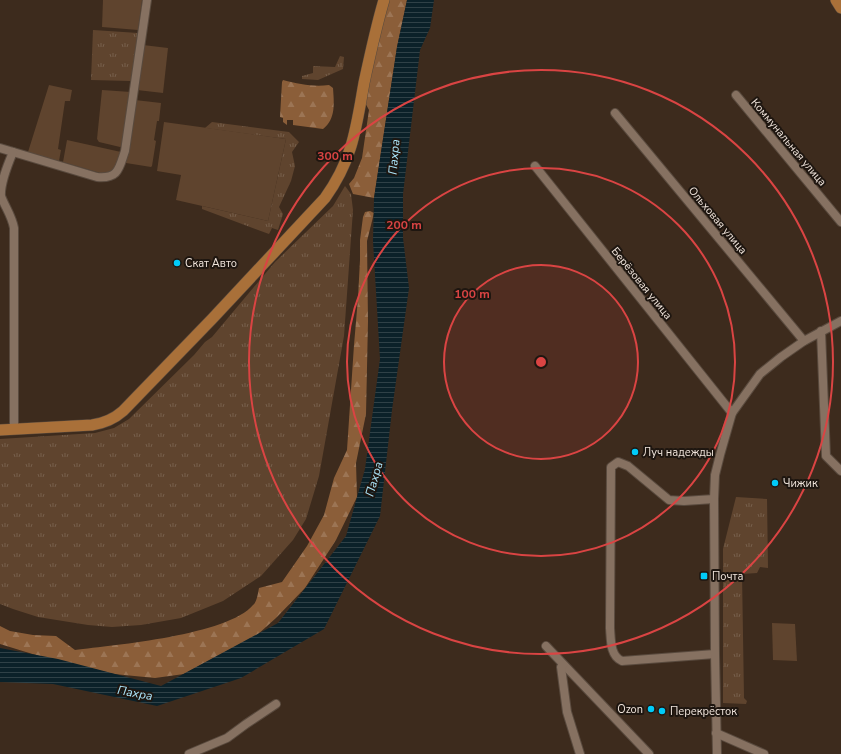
<svg xmlns="http://www.w3.org/2000/svg" width="841" height="754" viewBox="0 0 841 754" font-family="'Nunito Sans',sans-serif">
	<style>
		.grass { fill: url(#grass-tufts) }
		.forest { fill: url(#forest-firs) }
		.green { fill: #5f442e }
		.water { fill: url(#water-rules) }
		.lines { fill: none; stroke-linecap: round; stroke-linejoin: round }
		.minor-casing { stroke: #594a3e; stroke-width: 10 }
		.major-casing { stroke: #594a3e; stroke-width: 12 }
		.minor { stroke: #867161; stroke-width: 8 }
		.major { stroke: #a97039; stroke-width: 11 }
		.ring { fill: none; stroke: #da4443; stroke-width: 2 }
		.poi-dot { fill: #00cbf9; stroke: #1e1610; stroke-width: 1.5 }
		.labels { text-anchor: middle; stroke-width: 4; stroke-linejoin: round; paint-order: stroke }
		.street-label { font-size: 11px; fill: #f1e5dc; stroke: #1e1610 }
		.poi-label { font-size: 11px; fill: #f1e5dc; stroke: #1e1610; text-anchor: start }
		.water-label { font-size: 12px; font-style: italic; fill: #ade7fc; stroke: #1e1610 }
		.centre { fill: #da4443; stroke: #1e1610; stroke-width: 2 }
		.ring-label { font-size: 12px; text-anchor: middle; font-weight: bold; fill: #da4443; stroke: #1e1610; stroke-width: 4; stroke-linejoin: round; paint-order: stroke }
	</style>
	<defs>
		<pattern id="grass-tufts" width="24" height="20" patternUnits="userSpaceOnUse"><rect width="24" height="20" fill="#5f442e"/><path d="M3 7l-1-3M5 7V3M7 7l1-3M15 17l-1-3M17 17v-4M19 17l1-3" fill="none" stroke="#765f4c"/></pattern>
		<pattern id="forest-firs" width="22" height="20" patternUnits="userSpaceOnUse"><rect width="22" height="20" fill="#8b5e39"/><path d="M5 1l3.5 6h-7zM16 11l3.5 6h-7z" fill="#9c7555"/></pattern>
		<pattern id="water-rules" width="6" height="5" patternUnits="userSpaceOnUse"><rect width="6" height="5" fill="#0b2129"/><path d="M0 2.5h6" fill="none" stroke="#2f4147"/></pattern>
	</defs>
	<rect width="100%" height="100%" fill="#3d2b1d"/>
	<g class="grass">
		<path d="M93,30l45,3 -7,48 -40,-1z"/>
		<path d="M340,56l4,1 -1,12 -25,11 -16,-1v-3l11,-3v-7l22,1z"/>
		<path d="M212,122l77,10 10,10 -7,10 3,14 -4,15 -12,26 4,7 -5,16 -6,-2 -3,6 -67,-25v-3l66,15 18,-82 -81,-11z"/>
		<path d="M345,186l6,8 2,16 -9,126 -25,140 -13,43 -13,21 -32,36 -38,25 -42,17 -40,7 -29,2 -24,-2 -50,-8 -25,-8 -13,-5v-165l95,-6 19,-5 15,-9 65,-64 11,-13 7,-5 63,-75 58,-56z"/>
		<path d="M736,497l31,2 1,69 -8,-1 -3,6 -15,1 2,124 3,3 -1,3 -23,-1v-154z"/>
	</g>
	<g class="forest">
		<path d="M384,0h23l-10,47 -23,151 -21,-4 -4,-10 5,-6 8,-20 7,-48 -7,-13z"/>
		<path d="M283,80c16,4 30,7 46,5l4,3c1,15 3,31 -10,41l-30,-4v-5h-6v5l-4,-3v-4l-3,-1 2,-35z"/>
		<path d="M370,211l4,2 -7,28 1,80 -2,93 -10,49 1,34 -21,43 -31,48 -29,30 -19,17 -73,39 -29,4 -41,-4 -75,-18 -39,-12v-18l10,5 23,4 23,1 19,14c40,-5 153,-15 178,-45 4,-3 5,-12 6,-17l23,-6 25,-36 17,-31 10,-37 13,-28 7,-105 4,-47 2,-38v-20l3,-23 2,-5z"/>
	</g>
	<g class="green">
		<path d="M103,0h39l-4,30 -36,-3z"/>
		<path d="M143,45l25,3 -5,45 -26,-3z"/>
		<path d="M49,85l23,5 -2,11h-5l-7,48 3,1 -2,11 -31,-9z"/>
		<path d="M102,90l29,2 -7,53 -4,2 -21,-5 -2,-3z"/>
		<path d="M135,100l26,3 -2,18h-2l-3,19 2,1 -4,25 -1,1 -25,-4 -1,-2z"/>
		<path d="M164,122l122,17 -18,82 -92,-21 5,-25 -24,-4z"/>
		<path d="M67,140l54,12 -7,18 -7,5 -44,-13z"/>
		<path d="M772,623l23,1 2,37 -24,-1z"/>
	</g>
	<path class="water" d="M407,0h27l-4,28 -10,22 -17,144v44l6,50 -17,122 -12,106 -56,113 -83,49 -84,28 -104,-22 -53,-2v-34l58,11 103,27 117,-63 68,-87 19,-67 15,-110 -7,-118 1,-43 23,-151z"/>
	<g class="lines">
		<defs>
			<g id="minor">
				<path d="M736,95l105,127"/>
				<path d="M615,113l189,228"/>
				<path d="M0,148l97,29c22,2 22,-9 28,-26l22,-151"/>
				<path d="M13,152c-5,12 -13,31 -12,44 4,11 11,20 13,32v201"/>
				<path d="M535,166l197,247"/>
				<path d="M821,331l5,125 15,15"/>
				<path d="M714,499l-30,2 -15,-1 -41,-34 -10,-4 -7,5 -1,161c1,12 0,28 12,33l93,-7"/>
				<path d="M546,646l103,108"/>
				<path d="M563,665l-2,2 6,45 13,42"/>
				<path d="M716,733l48,21"/>
				<path d="M189,754l38,-16 19,-14 30,-20"/>
				<path d="M717,754l-2,-100 -1,-155 1,-24 5,-20 12,-42 28,-39 21,-17 23,-16 37,-20"/>
			</g>
			<g id="major">
				<path d="M836,0l5,8"/>
				<path d="M0,430l92,-5c13,-2 22,-6 31,-14l89,-92 113,-121c28,-39 31,-70 39,-115 6,-28 12,-56 20,-83"/>
			</g>
		</defs>
		<use href="#minor" class="minor-casing"/>
		<use href="#major" class="major-casing"/>
		<use href="#minor" class="minor"/>
		<use href="#major" class="major"/>
	</g>
	<circle cx="541" cy="362" r="97" fill="#da4443" fill-opacity=".12"/>
	<g class="ring">
		<circle cx="541" cy="362" r="97"/>
		<circle cx="541" cy="362" r="194"/>
		<circle cx="541" cy="362" r="292"/>
	</g>
	<g class="poi-dot">
		<circle cx="177" cy="263" r="4"/>
		<circle cx="635" cy="452" r="4"/>
		<circle cx="775" cy="483" r="4"/>
		<rect x="700" y="572" width="8" height="8" rx="2"/>
		<circle cx="651" cy="709" r="4"/>
		<circle cx="662" cy="711" r="4"/>
	</g>
	<g class="labels">
		<g class="street-label">
			<text transform="translate(789 142) rotate(50)" y="4">Коммунальная улица</text>
			<text transform="translate(718 220) rotate(50)" y="4">Ольховая улица</text>
			<text transform="translate(642 283) rotate(51)" y="4">Берёзовая улица</text>
		</g>
		<g class="poi-label">
			<text x="185" y="267">Скат Авто</text>
			<text x="643" y="456">Луч надежды</text>
			<text x="783" y="487">Чижик</text>
			<text x="712" y="580">Почта</text>
			<text x="643" y="713" text-anchor="end">Ozon</text>
			<text x="670" y="715">Перекрёсток</text>
		</g>
		<g class="water-label">
			<text transform="translate(394 157) rotate(-85)" y="4">Пахра</text>
			<text transform="translate(374 479) rotate(-74)" y="4">Пахра</text>
			<text transform="translate(135 693) rotate(10)" y="4">Пахра</text>
		</g>
	</g>
	<circle cx="541" cy="362" r="6" class="centre"/>
	<g class="ring-label">
		<text x="335" y="160">300 m</text>
		<text x="404" y="229">200 m</text>
		<text x="472" y="298">100 m</text>
	</g>
</svg>
